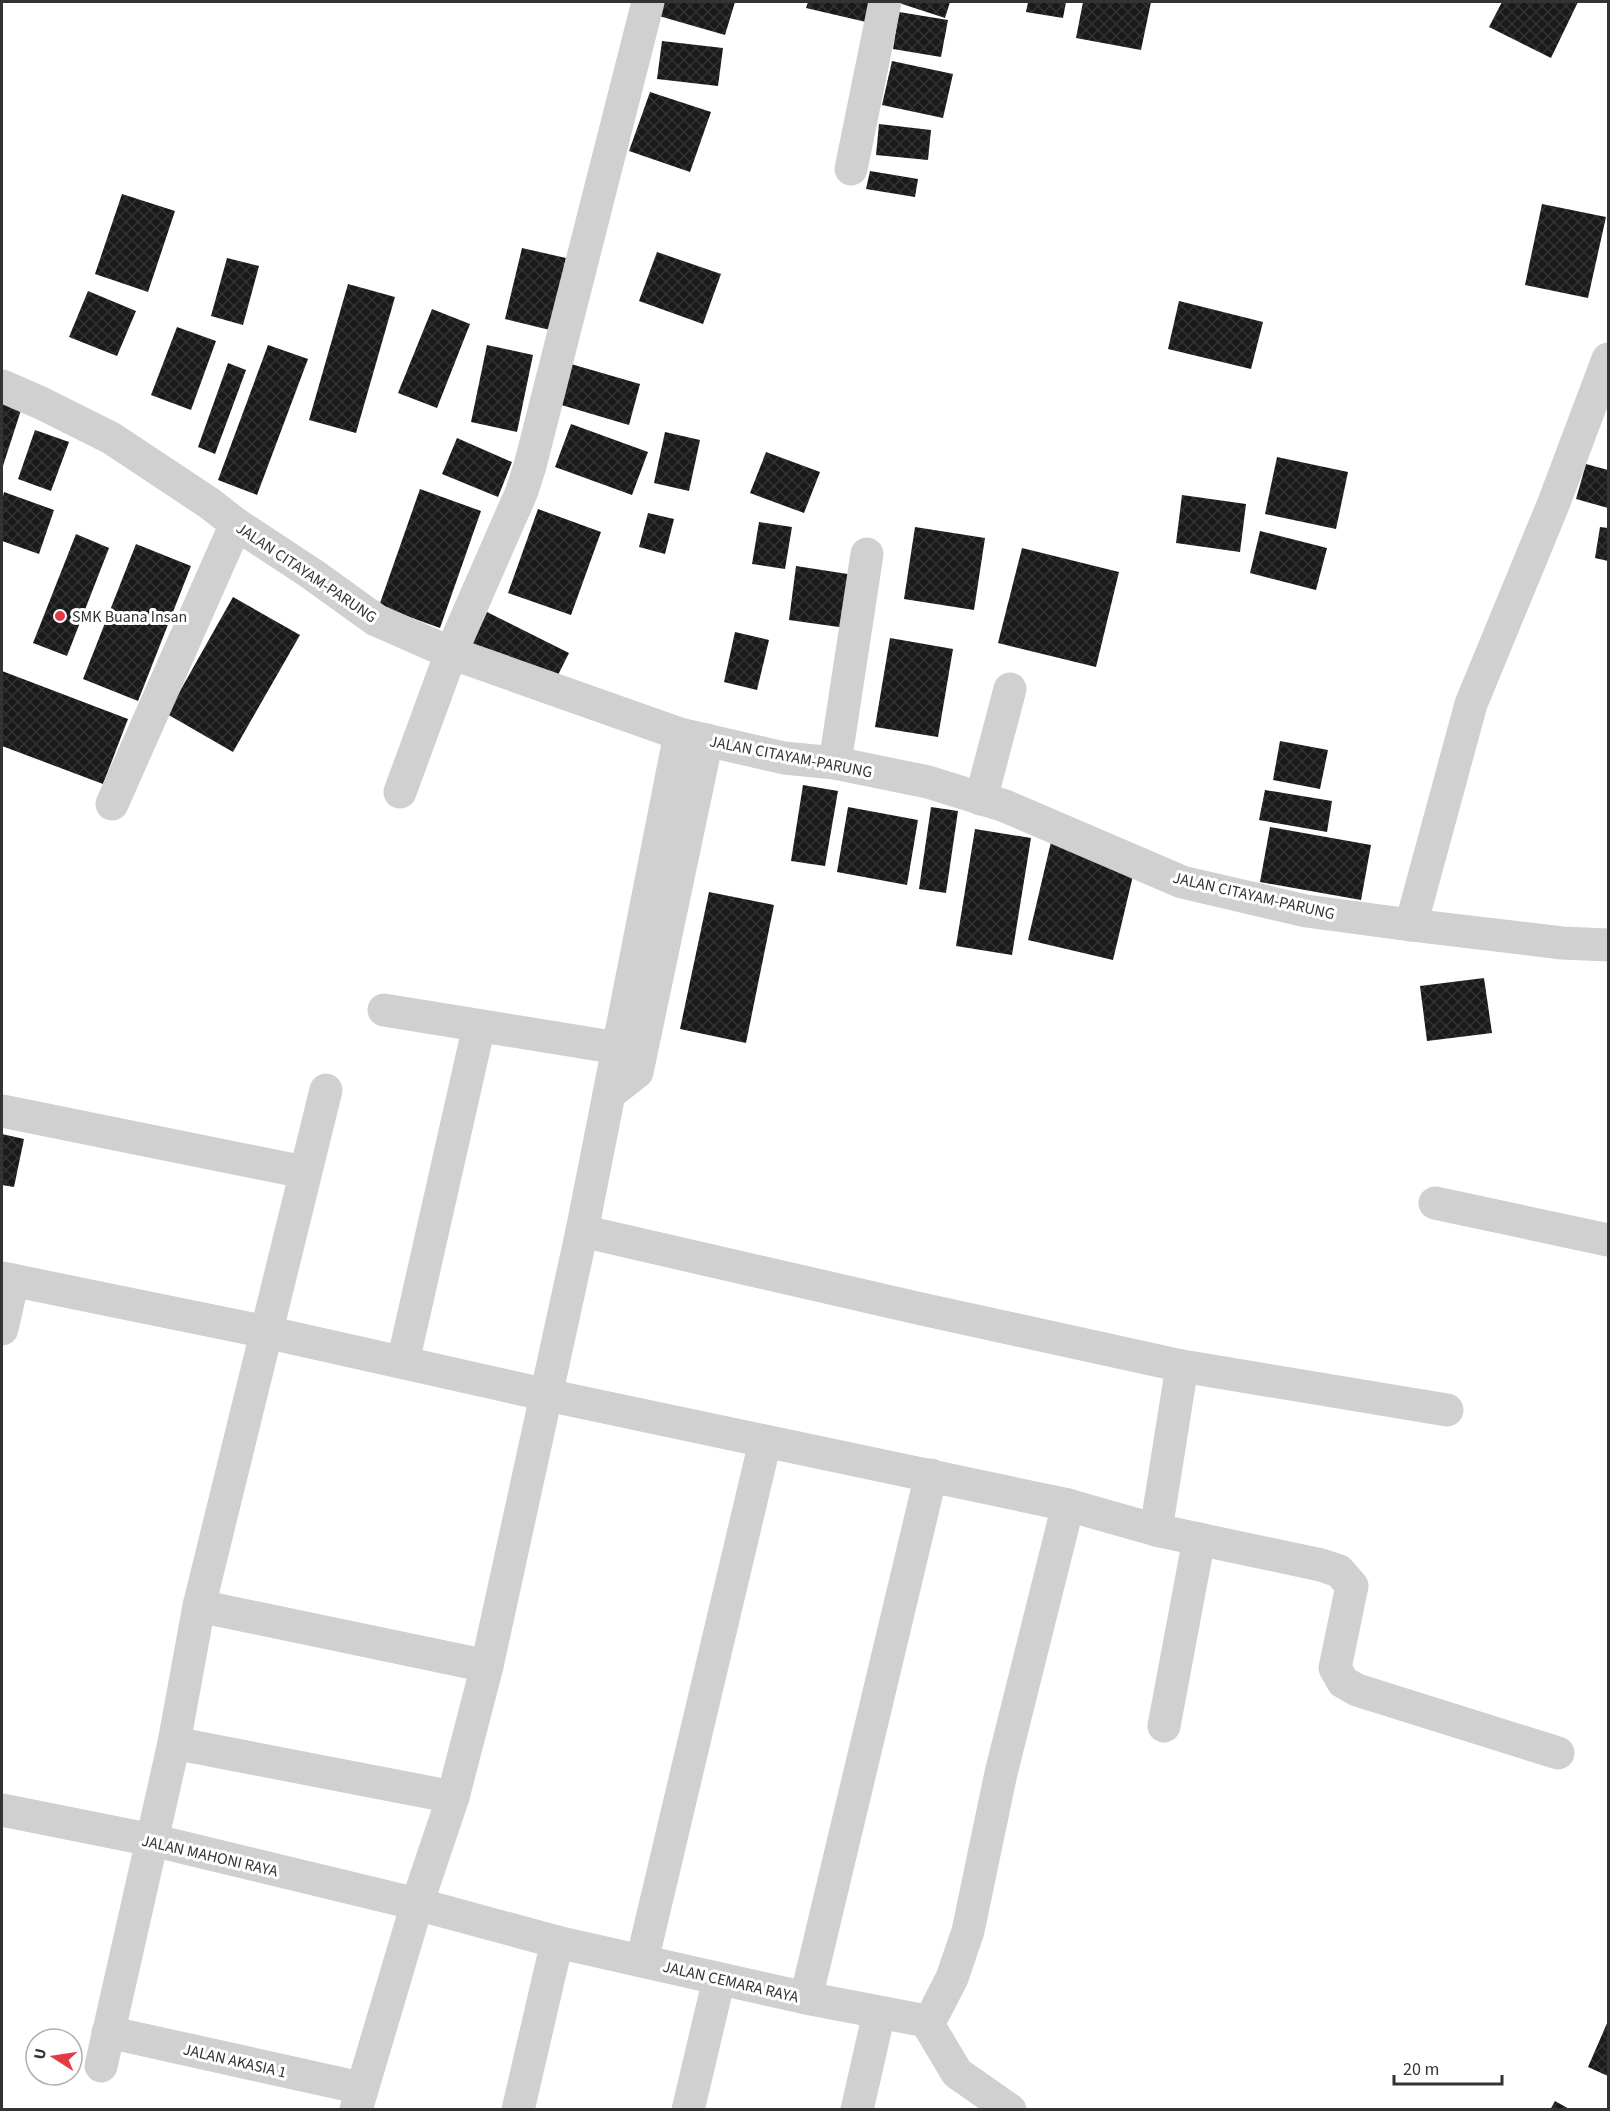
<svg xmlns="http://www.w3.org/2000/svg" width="1610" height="2111" viewBox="0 0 1610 2111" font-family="'Source Sans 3',sans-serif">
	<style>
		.building { fill: url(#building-cross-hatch) }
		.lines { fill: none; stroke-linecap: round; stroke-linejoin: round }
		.minor { stroke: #d0d0d0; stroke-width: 33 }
		.poi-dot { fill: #e63946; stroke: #fff; stroke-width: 2 }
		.labels { text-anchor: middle; stroke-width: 6; stroke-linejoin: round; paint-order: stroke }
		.street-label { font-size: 16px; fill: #333; stroke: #fff }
		.poi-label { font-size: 16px; fill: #333; stroke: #fff; text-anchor: start }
	</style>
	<defs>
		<pattern id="building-cross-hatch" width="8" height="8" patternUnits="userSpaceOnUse" patternTransform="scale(1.5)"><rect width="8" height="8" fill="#1a1a1a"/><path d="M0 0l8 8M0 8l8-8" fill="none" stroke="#333"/></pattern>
	</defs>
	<rect width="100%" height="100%" fill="#fff"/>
	<g class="building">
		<path d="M663,2h72l-10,33 -66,-19z"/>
		<path d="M808,2h63l-5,20 -60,-14z"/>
		<path d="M896,2h54l-5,16z"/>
		<path d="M1028,2h38l-3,16 -37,-6z"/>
		<path d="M1083,2h68l-10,48 -65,-12z"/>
		<path d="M1502,2h76l-27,56 -62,-31z"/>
		<path d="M899,12l49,8 -7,37 -48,-8z"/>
		<path d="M662,41l61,7 -5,38 -61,-7z"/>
		<path d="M892,61l61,13 -10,44 -61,-13z"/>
		<path d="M650,92l61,20 -21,60 -61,-21z"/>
		<path d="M879,124l52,6 -3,30 -52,-5z"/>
		<path d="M870,171l48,8 -3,18 -49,-8z"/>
		<path d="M122,194l53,17 -27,81 -53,-18z"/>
		<path d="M1542,204l64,13 -18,81 -63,-13z"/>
		<path d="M522,248l44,10 -16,72 -45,-11z"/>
		<path d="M657,252l64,22 -18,50 -64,-23z"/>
		<path d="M227,258l32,8 -16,59 -32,-9z"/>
		<path d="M348,284l47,13 -39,136 -47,-13z"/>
		<path d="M88,291l48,20 -19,45 -48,-19z"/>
		<path d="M1179,301l84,21 -12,47 -83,-20z"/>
		<path d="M432,309l38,15 -33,84 -39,-15z"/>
		<path d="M177,327l39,14 -25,69 -40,-15z"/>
		<path d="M268,345l40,14 -51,136 -39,-15z"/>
		<path d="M487,345l46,10 -16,77 -46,-10z"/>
		<path d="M228,363l18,7 -31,84 -17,-7z"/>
		<path d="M571,364l69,20 -11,41 -71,-21z"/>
		<path d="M2,403l20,4 -20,62z"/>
		<path d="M571,424l77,28 -16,43 -77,-28z"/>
		<path d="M35,430l34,12 -18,49 -33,-12z"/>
		<path d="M665,432l35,8 -11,51 -35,-8z"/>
		<path d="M457,438l55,24 -14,35 -56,-23z"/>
		<path d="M766,452l54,20 -16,41 -54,-20z"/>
		<path d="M1277,457l71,15 -12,57 -71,-15z"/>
		<path d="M1586,464l22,6v38l-32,-9z"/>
		<path d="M420,489l61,22 -41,117 -61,-22z"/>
		<path d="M4,492l50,18 -15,44 -37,-13v-41z"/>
		<path d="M1182,495l64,9 -6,48 -64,-9z"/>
		<path d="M538,509l63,23 -30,83 -63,-22z"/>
		<path d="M648,513l26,6 -9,35 -26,-7z"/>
		<path d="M759,522l33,5 -7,42 -33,-5z"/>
		<path d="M915,527l70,11 -11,72 -70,-11z"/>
		<path d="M1600,527l8,1v33l-13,-3z"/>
		<path d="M1260,531l67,17 -11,42 -66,-17z"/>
		<path d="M76,534l33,14 -42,108 -34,-13z"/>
		<path d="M136,544l55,22 -53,135 -55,-22z"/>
		<path d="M1022,548l97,24 -23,95 -98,-24z"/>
		<path d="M796,566l58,9 -8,53 -57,-8z"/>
		<path d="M233,597l67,38 -67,117 -66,-38z"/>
		<path d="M487,612l82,41 -16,32 -81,-41z"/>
		<path d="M735,632l34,8 -12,50 -33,-8z"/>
		<path d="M890,638l63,11 -15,88 -63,-10z"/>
		<path d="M2,671l126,48 -25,65 -101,-38z"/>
		<path d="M1280,741l48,9 -8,39 -47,-9z"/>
		<path d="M803,785l35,6 -13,75 -34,-5z"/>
		<path d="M1265,790l67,11 -5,31 -68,-12z"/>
		<path d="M848,807l70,13 -11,65 -70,-13z"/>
		<path d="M931,807l27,4 -12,82 -27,-4z"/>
		<path d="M1270,827l101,18 -10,55 -101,-18z"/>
		<path d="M975,829l56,9 -19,117 -56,-9z"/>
		<path d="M1051,842l85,21 -23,97 -85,-20z"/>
		<path d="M709,892l65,13 -28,138 -66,-14z"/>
		<path d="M1484,978l8,55 -65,8 -7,-55z"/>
		<path d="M2,1134l22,5 -10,48 -12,-2z"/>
		<path d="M1608,2021v55l-20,-9z"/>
		<path d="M1555,2101l16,9h-21z"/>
	</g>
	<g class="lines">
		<g class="minor">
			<path d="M851,169l34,-167"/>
			<path d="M2,386l39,17 70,35 98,65 27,21 76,50 64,46 75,33 229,81 104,24 51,5 93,19 77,24 177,76 124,29 105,14 151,18 46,2"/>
			<path d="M835,763l32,-209"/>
			<path d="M400,792l51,-139 71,-162 8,-25 118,-464"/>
			<path d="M981,799l29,-110"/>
			<path d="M112,804l124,-280"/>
			<path d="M1411,925l60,-221 82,-199 55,-146"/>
			<path d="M384,1010l234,38"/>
			<path d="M609,1094l28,-22 70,-332"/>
			<path d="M2,1111l302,61"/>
			<path d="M1435,1203l173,37"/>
			<path d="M582,1231l335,77 265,58 -26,164"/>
			<path d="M2,1278l264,54 281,63 521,110 -67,268 -33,158 -16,47 -18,35 -8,8"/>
			<path d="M2,1329l11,-49"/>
			<path d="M403,1362l76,-336"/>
			<path d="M1182,1366l265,44"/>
			<path d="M1068,1505l88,25 165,35 18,6 13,15 -17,82 8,14 14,8 201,63"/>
			<path d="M199,1606l288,60"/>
			<path d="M1164,1726l35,-187"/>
			<path d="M174,1743l279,54"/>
			<path d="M2,1810l150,30 265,64 140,38 249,56 120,23 31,52 53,37"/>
			<path d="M642,1961l123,-519"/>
			<path d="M806,1998l125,-523"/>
			<path d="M108,2032l253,56"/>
			<path d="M101,2066l73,-323 25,-137 127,-516"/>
			<path d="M356,2110l61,-206 36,-107 34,-131 95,-435 98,-497"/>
			<path d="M518,2110l39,-168"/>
			<path d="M688,2110l31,-131"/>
			<path d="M857,2110l22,-97"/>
		</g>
	</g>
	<circle class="poi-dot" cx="60" cy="616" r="6"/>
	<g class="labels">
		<g class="street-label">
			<text transform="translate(307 572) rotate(34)" y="6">JALAN CITAYAM-PARUNG</text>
			<text transform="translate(791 756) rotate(11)" y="6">JALAN CITAYAM-PARUNG</text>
			<text transform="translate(1254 895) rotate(13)" y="6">JALAN CITAYAM-PARUNG</text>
			<text transform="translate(210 1855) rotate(13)" y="6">JALAN MAHONI RAYA</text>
			<text transform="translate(731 1981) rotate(13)" y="6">JALAN CEMARA RAYA</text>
			<text transform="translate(235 2060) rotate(13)" y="6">JALAN AKASIA 1</text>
		</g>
		<g class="poi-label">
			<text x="72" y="622">SMK Buana Insan</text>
		</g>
	</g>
	<rect width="1610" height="2111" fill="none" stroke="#333333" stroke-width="6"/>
	<g transform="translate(54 2057) rotate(282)"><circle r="28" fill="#ffffff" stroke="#adadad" stroke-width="1.5"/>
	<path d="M0-4.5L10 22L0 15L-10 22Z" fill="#e63946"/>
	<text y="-9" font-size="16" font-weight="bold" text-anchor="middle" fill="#333333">U</text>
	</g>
	<path d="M1394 2075v9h108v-9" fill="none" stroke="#333333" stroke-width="3"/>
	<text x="1403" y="2075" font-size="18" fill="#333333" stroke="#ffffff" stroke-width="4.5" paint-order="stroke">20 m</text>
</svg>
